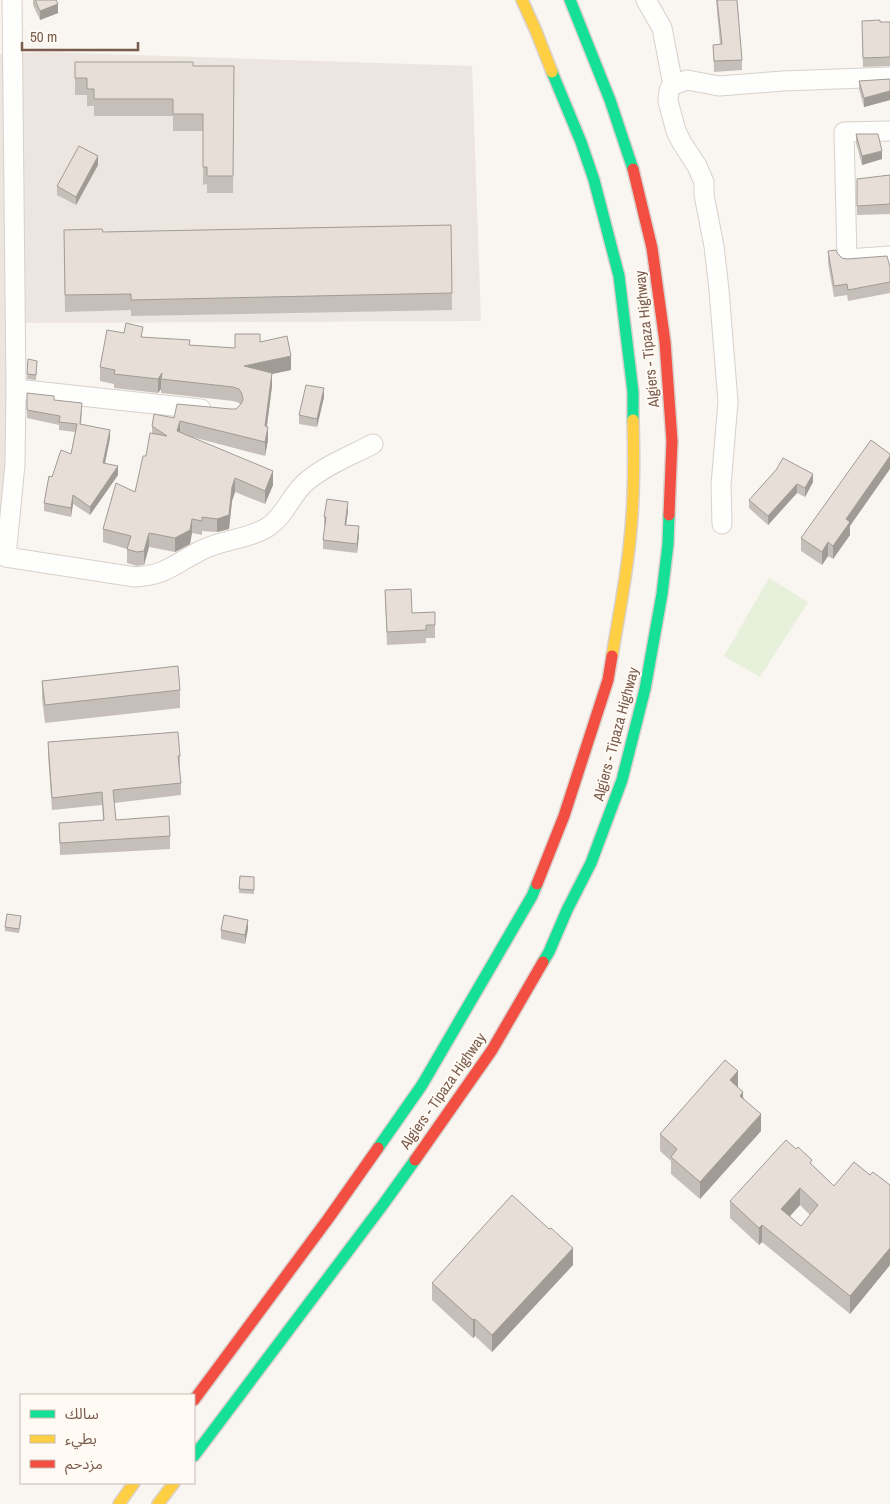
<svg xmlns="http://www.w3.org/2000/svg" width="890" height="1504" viewBox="0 0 890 1504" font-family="'Archivo Narrow','Noto Sans Arabic',sans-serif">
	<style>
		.industrial { fill: #ede5e0 }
		.green { fill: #e7f0db }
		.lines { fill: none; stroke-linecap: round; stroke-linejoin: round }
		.street-casing { stroke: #d7d1cb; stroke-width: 21 }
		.fast-casing { stroke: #dad1cc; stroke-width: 14 }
		.slow-casing { stroke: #dad1cc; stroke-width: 14 }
		.jam-casing { stroke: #dad1cc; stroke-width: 14 }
		.street { stroke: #fefefd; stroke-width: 19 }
		.fast { stroke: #16e098; stroke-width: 11 }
		.slow { stroke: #ffcf43; stroke-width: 11 }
		.jam { stroke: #f24e42; stroke-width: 11 }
		.wall { fill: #c6bfb9; fill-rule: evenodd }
		.shaded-wall { fill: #a19b96 }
		.building { fill: #e6ded7; stroke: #a19b96; fill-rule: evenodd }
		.labels { text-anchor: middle; stroke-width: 4; stroke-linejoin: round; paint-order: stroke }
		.street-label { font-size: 15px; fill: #7a5c4d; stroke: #fffaf3 }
	</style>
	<rect width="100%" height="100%" fill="#f9f5f0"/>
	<path class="industrial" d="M42,52l430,14 9,255 -473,2 3,223h-11v-492z"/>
	<path class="green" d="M769,578l39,24 -48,75 -36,-21z"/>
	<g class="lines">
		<defs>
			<g id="street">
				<path d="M12,0l4,389 -1,75 -9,93 129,20c32,-2 39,-13 65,-26 22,-12 47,-11 68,-24 18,-12 23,-33 39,-46 19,-16 45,-26 66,-37"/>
				<path d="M646,0l16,28 11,57"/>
				<path d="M890,131l-46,1 3,127 43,-3"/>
				<path d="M16,389l185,20"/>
				<path d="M722,524l-1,-39 7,-83 -9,-112 -5,-44 -10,-51v-13l-7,-16 -15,-23 -6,-12 -8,-30 1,-11 4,-5 14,-5 32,6 64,-5 107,-4"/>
			</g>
			<g id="fast">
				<path d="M570,0l40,100 23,69"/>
				<path d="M552,72l29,70 13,38 25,96 14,116v28"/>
				<path d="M543,962l6,-10 18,-42 24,-47 31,-83 23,-91 17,-95 6,-50 1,-29"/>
				<path d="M378,1148l44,-63 110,-189 5,-12"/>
				<path d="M194,1456l188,-250 33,-46"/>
			</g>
			<g id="slow">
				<path d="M522,0l14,31 16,41"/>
				<path d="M612,656c8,-47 17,-93 20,-140 2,-32 2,-64 1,-96"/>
				<path d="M119,1504l15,-21"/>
				<path d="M158,1504l16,-21"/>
			</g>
			<g id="jam">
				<path d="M633,169l19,79 13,94 7,99 -3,74"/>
				<path d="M537,884l27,-68 44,-136 4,-24"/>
				<path d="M415,1160l77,-110 51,-88"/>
				<path d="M194,1400l134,-181 50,-71"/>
			</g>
		</defs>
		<use href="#street" class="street-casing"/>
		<use href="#fast" class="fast-casing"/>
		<use href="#slow" class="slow-casing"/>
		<use href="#jam" class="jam-casing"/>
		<use href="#street" class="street"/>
		<use href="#fast" class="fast"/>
		<use href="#slow" class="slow"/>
		<use href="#jam" class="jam"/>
	</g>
	<g class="wall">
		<path d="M33,0h23l2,13 -18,7 -7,-15z"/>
		<path d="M716,0h21l5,60v10l-28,2 -1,-27 7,-1z"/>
		<path d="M880,22h10v44l-27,1 -1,-37z"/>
		<path d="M75,62l118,4h41l-1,127h-26v-9l-4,1v-54h-30v-15h-79v-10h-7v-11h-12z"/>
		<path d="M890,79v21l-26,7 -5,-18v-8z"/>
		<path d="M856,134l26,25 -20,6 -6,-22z"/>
		<path d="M98,165l-22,40 -19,-10v-9z"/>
		<path d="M890,175v39l-33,1v-36z"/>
		<path d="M451,225l1,85 -321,6v-6l-66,2 -1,-82 39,2z"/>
		<path d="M828,251l10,3 4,4 48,9v26l-42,8 -1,-6 -13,2 -6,-34z"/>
		<path d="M124,333l19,4 47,8 45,3 25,-6 31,28 -19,4v12l-5,40 1,14 -3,16 -73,-19 81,48 -8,19 -30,-12 -3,9 -3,28 -12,3 -15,-1v4l-10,-2 -2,11 -15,8 -26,-5 -5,18 -7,1 -10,-3v-14l-24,-7v-13l32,-37 17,-59v-7l22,-8 62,-9 4,-4 -1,-2 -6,-2 -72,-8v-4l-3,4 -44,-5v-4l-14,-3v-14z"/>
		<path d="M28,359l9,6 -1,15 -9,-1z"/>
		<path d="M27,393l27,7 28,12 -1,12 29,14 -5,26 13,11 -28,40 -17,-11 -2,13 -27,-6v-8l8,-26 19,-23 4,-22 -16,-2v-5l-32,-7z"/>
		<path d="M324,397l-7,30 -18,-3v-9z"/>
		<path d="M776,470l37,12 -8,15 -8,-4 -29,32 -19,-17v-8z"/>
		<path d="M348,511l-2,14 13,10 -2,18 -34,-4v-9l2,-14 -1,-1v-8z"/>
		<path d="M850,526v9l-17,24 -5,-3 -6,9 -21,-14v-13z"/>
		<path d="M385,590l27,23 23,-1v26h-9v5l-39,2z"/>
		<path d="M42,681l138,9v18l-135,15 -3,-25z"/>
		<path d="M48,742l132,14v13h-1l2,14v12l-67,8 2,17 54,16v13l-110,6 -1,-32 44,-3 -1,-15 -50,5 -4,-55z"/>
		<path d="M240,876l14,1v17l-15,-1z"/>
		<path d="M21,921l-2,12 -14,-2v-4z"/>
		<path d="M248,929l-3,15 -24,-5v-9z"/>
		<path d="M738,1087l23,44 -61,68 -29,-25v-13l-11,-10v-17z"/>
		<path d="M796,1149l38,37 36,-11 20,10v80l-40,49 -88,-72 -3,3 -29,-27v-17zM800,1205l10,10 -9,11 -11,-10z"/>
		<path d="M573,1265l-81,87 -17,-16 -2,2 -41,-38v-17z"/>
	</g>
	<g class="shaded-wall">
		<path d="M58,4v9l-18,7v-9z"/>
		<path d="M890,91v9l-26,7v-9z"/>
		<path d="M882,151v8l-20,6v-9z"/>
		<path d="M98,156v9l-22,40v-8z"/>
		<path d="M291,356v14l-19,4v12l-7,54 -21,-74z"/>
		<path d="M162,373l-1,6v10l-3,4v-14z"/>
		<path d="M324,388v9l-7,30v-8z"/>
		<path d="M180,421v13l-3,-3z"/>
		<path d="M268,427v13l-3,16v-14z"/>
		<path d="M110,430v8l-7,34v-9z"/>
		<path d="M890,456v13l-40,57v9l-17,24v-13l13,-27z"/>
		<path d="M118,466v9l-28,40v-8z"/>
		<path d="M273,471v14l-8,19v-13z"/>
		<path d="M813,474v8l-8,15v-9z"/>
		<path d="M235,478v14l-3,9 -3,28 -12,3v-13l15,-32z"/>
		<path d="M797,484v9l-29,32v-9z"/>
		<path d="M73,495v9l-2,13v-9z"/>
		<path d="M348,502v9l-3,22v-8z"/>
		<path d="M192,519v14l-2,11 -15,8v-14z"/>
		<path d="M359,526v9l-2,18v-9z"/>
		<path d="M149,533v14l-5,18v-14z"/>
		<path d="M828,542v14l-6,9v-13z"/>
		<path d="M248,920v9l-3,15v-9z"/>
		<path d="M738,1071v17l-8,-8z"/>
		<path d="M743,1092v17l-3,-13z"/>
		<path d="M761,1114v17l-61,68v-17z"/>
		<path d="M800,1188v17l-19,21v-17z"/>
		<path d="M762,1225v17l-3,3v-17z"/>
		<path d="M573,1248v17l-81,87v-17z"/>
		<path d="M890,1248v17l-40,49v-18z"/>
		<path d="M475,1319v17l-2,2v-18z"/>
	</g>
	<g class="building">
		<path d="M35,0h21l2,4 -18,7z"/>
		<path d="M717,0h20l5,60 -28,1 -1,-16 9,-1z"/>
		<path d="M880,20v2h10v35l-27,1 -1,-37z"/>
		<path d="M75,62h118v4h41l-1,110h-26v-9h-4v-53h-30v-15h-79v-10h-7v-11h-12z"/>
		<path d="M890,79v12l-26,7 -5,-17z"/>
		<path d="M856,134h22l4,17 -20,5z"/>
		<path d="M79,146l19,10 -22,41 -19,-11z"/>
		<path d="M890,175v29l-33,2v-27z"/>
		<path d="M451,225l1,68 -321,7v-6l-66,1 -1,-65 38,-1 1,3z"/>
		<path d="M836,250l2,4 4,4 5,1 40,-3 3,11v15l-42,8 -1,-6 -13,2 -6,-35z"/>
		<path d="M126,323l17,4 -2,10 49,3 -1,5 46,3v-14h25v8l27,-6 4,20 -47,10 28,7 -7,53 3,1 -3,15 -85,-21 -3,10 96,40 -8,20 -30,-13 -3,9 -3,28 -12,4 -15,-2v4l-10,-2 -2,11 -15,8 -26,-5 -5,18 -7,1 -10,-3 4,-13 -28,-7 13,-46 19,9 8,-36h3l4,-23 17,3 -15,-10 2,-12 20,4 3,-14 54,5h5l5,-5 2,-4 -1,-6 -3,-5 -6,-2 -72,-8 1,-6 -4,6 -44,-5 1,-4 -15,-3 7,-37 17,3z"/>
		<path d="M28,359l9,2 -1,14 -9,-1z"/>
		<path d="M306,385l18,3 -7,31 -18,-4z"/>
		<path d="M27,393l27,3v4l28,3 -2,21 30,6 -7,33 15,3 -28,41 -17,-12 -2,13 -27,-5 5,-27 3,1 9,-27 10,4 6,-30 -18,-2 1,-6 -33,-6z"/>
		<path d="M871,440l19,14v2l-44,63 4,3 -17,24 -5,-4 -6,10 -21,-14z"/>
		<path d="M783,458l30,16 -8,14 -8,-4 -29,32 -19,-16 27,-30z"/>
		<path d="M327,499l21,3 -3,23 14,1 -2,18 -34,-4 3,-23h-2z"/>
		<path d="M411,589l1,24 23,-1v13h-9v5l-39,2 -2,-42z"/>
		<path d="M178,666l2,24 -135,15 -3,-24z"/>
		<path d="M178,732l2,24h-2l3,27 -68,7 3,30 53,-4 1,20 -110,7 -1,-20 45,-3 -2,-28 -50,6 -4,-56z"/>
		<path d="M240,876l14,1v13l-15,-1z"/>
		<path d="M7,914l14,2 -2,13 -14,-2z"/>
		<path d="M224,915l24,5 -3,15 -24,-5z"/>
		<path d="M725,1060l13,11 -8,9 13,12 -3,4 21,18 -61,68 -29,-25 6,-8 -17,-15z"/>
		<path d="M786,1140l10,9 2,-2 14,13 -2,3 24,23 20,-24 16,13 3,-3 17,13v63l-40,48 -88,-71 -3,3 -29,-27zM800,1188l18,17 -17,21 -20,-17z"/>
		<path d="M512,1195l37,34 2,-1 22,20 -81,87 -17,-16 -2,1 -41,-37z"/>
	</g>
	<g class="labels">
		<g class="street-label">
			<text transform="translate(647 339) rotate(-96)" y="5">Algiers - Tipaza Highway</text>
			<text transform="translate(616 734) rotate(-75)" y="5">Algiers - Tipaza Highway</text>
			<text transform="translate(443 1091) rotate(-55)" y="5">Algiers - Tipaza Highway</text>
		</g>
	</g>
	<rect x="20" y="1394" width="175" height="90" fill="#fffaf3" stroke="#cabbb1"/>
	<rect x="30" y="1410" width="25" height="8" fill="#16e098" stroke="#cabbb1"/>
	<text x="65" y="1419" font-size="15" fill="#7a5c4d">سالك</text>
	<rect x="30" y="1435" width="25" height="8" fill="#ffcf43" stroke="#cabbb1"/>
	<text x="65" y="1444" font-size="15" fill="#7a5c4d">بطيء</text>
	<rect x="30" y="1460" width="25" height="8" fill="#f24e42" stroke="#cabbb1"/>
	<text x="65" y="1469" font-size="15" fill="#7a5c4d">مزدحم</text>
	<path d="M22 42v8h116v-8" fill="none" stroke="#7a5c4d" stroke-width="2.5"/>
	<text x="30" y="42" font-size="15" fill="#7a5c4d" stroke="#fffaf3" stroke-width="4" paint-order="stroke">50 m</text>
</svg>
